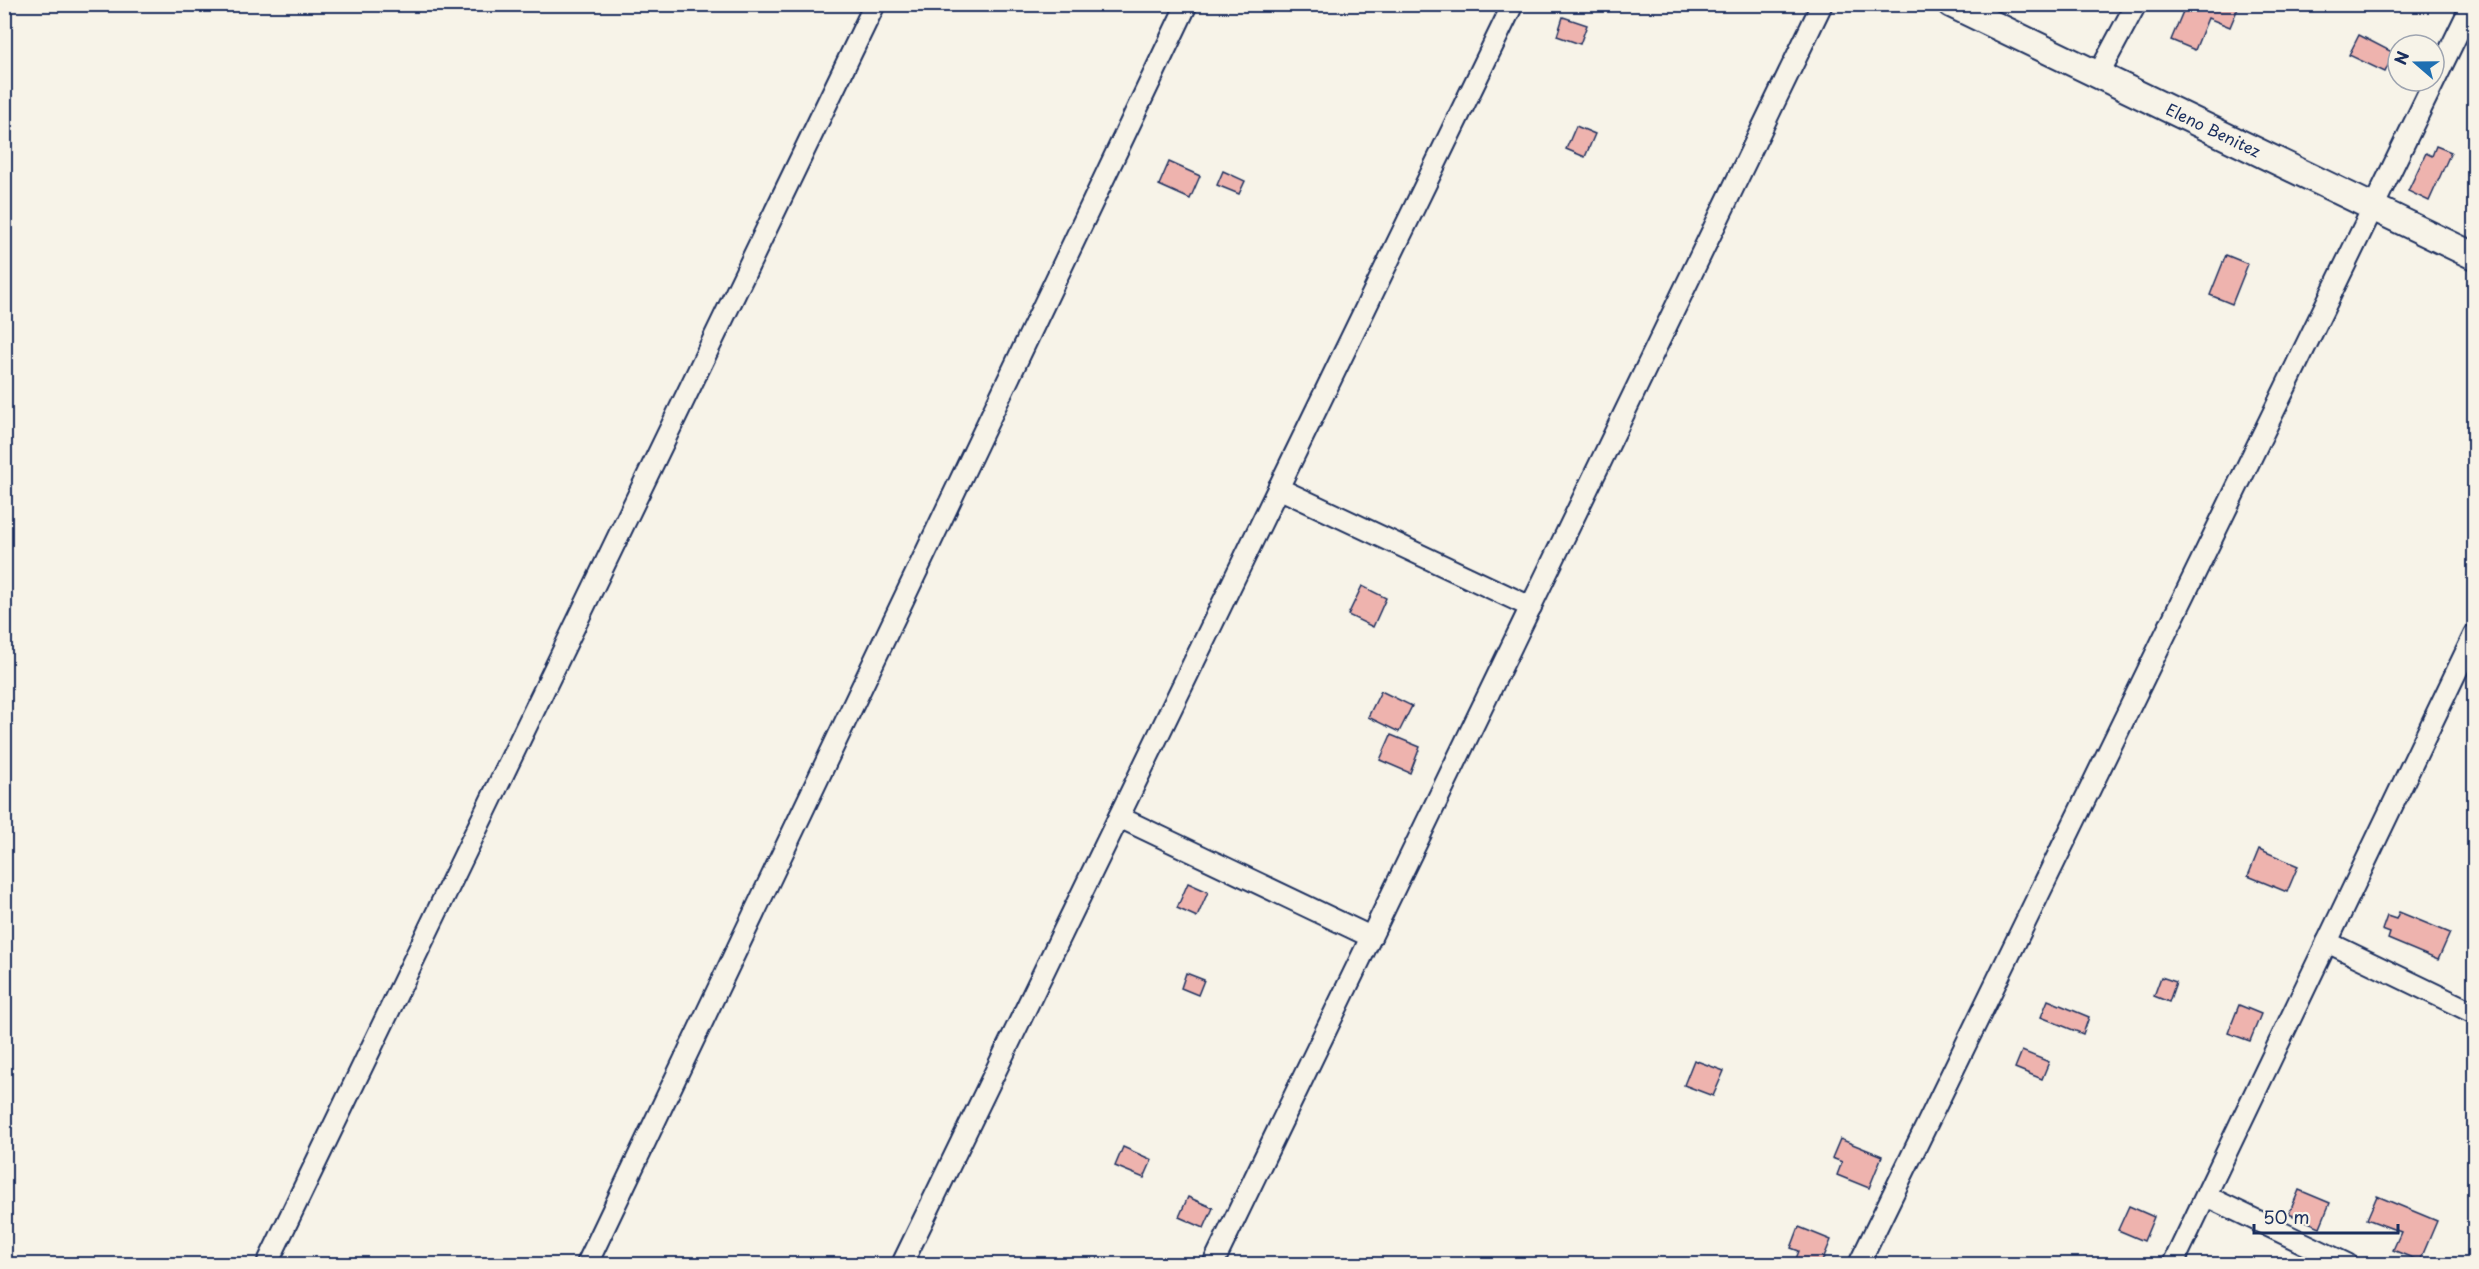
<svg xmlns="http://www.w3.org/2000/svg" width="2479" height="1269" viewBox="0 0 2479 1269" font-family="'Playpen Sans',sans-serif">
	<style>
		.building { fill: #eeb3ae; stroke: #1b2f5e; stroke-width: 1.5 }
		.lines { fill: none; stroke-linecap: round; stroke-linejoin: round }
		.minor-casing { stroke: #1b2f5e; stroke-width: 24 }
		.tertiary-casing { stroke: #1b2f5e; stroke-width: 30 }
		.minor { stroke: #f7f3e8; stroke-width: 20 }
		.tertiary { stroke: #f7f3e8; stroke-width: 26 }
		.labels { text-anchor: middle; stroke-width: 5; stroke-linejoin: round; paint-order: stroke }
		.street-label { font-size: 16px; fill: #1b2f5e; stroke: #f7f3e8 }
	</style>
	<rect width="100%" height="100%" fill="#f7f3e8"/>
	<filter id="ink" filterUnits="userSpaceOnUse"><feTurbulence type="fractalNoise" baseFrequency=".0167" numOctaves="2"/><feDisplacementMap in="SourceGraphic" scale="12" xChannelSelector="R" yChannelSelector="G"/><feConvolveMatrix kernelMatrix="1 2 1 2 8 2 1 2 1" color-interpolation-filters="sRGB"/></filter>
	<g filter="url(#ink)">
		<g class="building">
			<path d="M2175,4h53l10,4 -8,19 -22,-9 -13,32 -24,-10 13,-31z"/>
			<path d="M1563,17l24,8 -7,19 -23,-8z"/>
			<path d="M2359,35l35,18 -9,19 -36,-17z"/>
			<path d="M1576,126l19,8 -10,23 -19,-8z"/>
			<path d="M2436,146l15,6 -22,49 -21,-10 18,-38 6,3z"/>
			<path d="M1169,162l31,14 -10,23 -31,-14z"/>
			<path d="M1223,171l22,10 -6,13 -22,-9z"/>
			<path d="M2226,255l22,9 -16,40 -22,-9z"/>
			<path d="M1362,586l24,12 -13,29 -25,-12z"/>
			<path d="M1381,691l31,15 -13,26 -31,-15z"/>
			<path d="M1391,735l29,12 -10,26 -30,-13z"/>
			<path d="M2259,849l39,17 -11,26 -39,-16z"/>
			<path d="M1188,883l20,9 -11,25 -20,-9z"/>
			<path d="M2399,912l51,21 -12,27 -50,-21 2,-6 -8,-3 5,-14 9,3z"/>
			<path d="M1186,973l18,7 -6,15 -17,-7z"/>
			<path d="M2161,977l15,5 -7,20 -15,-6z"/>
			<path d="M2048,1000l41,17 -6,17 -42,-17z"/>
			<path d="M2239,1005l22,9 -11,27 -22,-8z"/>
			<path d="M2022,1051l27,11 -7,17 -27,-11z"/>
			<path d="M1694,1060l30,11 -11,25 -29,-11z"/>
			<path d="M1840,1139l42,17 -13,32 -32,-13 5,-13 -10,-4z"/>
			<path d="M1123,1147l29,13 -8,18 -29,-12z"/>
			<path d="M2299,1190l31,13 -10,24 -31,-13z"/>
			<path d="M2377,1196l60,25 -17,40 -27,-11 8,-18 -34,-13z"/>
			<path d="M1188,1197l25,11 -9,20 -25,-11z"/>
			<path d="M2129,1206l25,11 -10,24 -26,-11z"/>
			<path d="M1799,1227l32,13 -10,24h-27l5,-13 -8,-3z"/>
		</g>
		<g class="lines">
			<defs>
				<g id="minor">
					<path d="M2098,75l38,-71"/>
					<path d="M1278,488l253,119"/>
					<path d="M1119,817l252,120"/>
					<path d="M2327,942l147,71"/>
					<path d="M2206,1196l141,68"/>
					<path d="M267,1264l608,-1260"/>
					<path d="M587,1264l600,-1260"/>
					<path d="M902,1264l611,-1260"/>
					<path d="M1213,1264l609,-1260"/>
					<path d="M1859,1264l613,-1260"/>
					<path d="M2173,1264l301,-629"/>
				</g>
				<g id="tertiary">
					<path id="s1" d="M1951,4l523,252"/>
				</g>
			</defs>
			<use href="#minor" class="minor-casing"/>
			<use href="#tertiary" class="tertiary-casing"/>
			<use href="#minor" class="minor"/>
			<use href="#tertiary" class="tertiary"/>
		</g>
	</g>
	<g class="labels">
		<g class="street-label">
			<text dy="6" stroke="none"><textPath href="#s1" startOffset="291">Eleno Benitez</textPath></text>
		</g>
	</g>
	<rect width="2479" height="1269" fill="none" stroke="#f7f3e8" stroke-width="24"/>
	<rect x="12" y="12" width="2455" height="1245" fill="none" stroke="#1b2f5e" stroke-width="2" filter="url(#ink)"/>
	<g transform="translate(2416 63) rotate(290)"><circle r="28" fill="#f7f3e8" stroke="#9fa5b1" stroke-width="1.5"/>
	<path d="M0-4.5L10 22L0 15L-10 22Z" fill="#1f6fb2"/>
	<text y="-9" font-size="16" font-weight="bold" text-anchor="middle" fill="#1b2f5e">N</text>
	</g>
	<path d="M2254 1224v9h144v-9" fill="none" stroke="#1b2f5e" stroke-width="3"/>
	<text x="2263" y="1224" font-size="18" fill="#1b2f5e" stroke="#f7f3e8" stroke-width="4.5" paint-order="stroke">50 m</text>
</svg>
